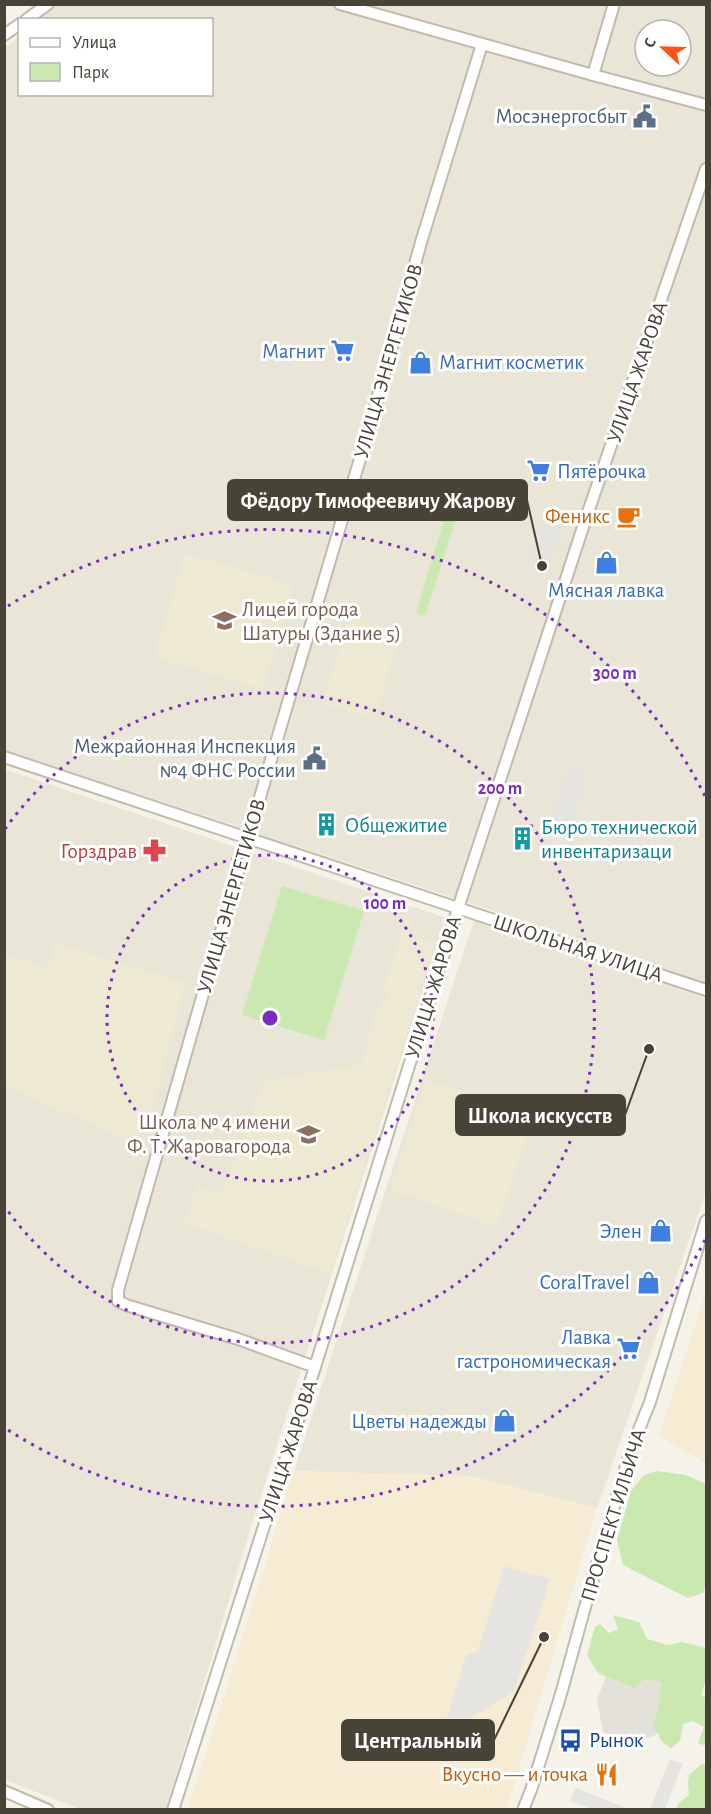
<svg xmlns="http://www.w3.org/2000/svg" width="711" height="1814" viewBox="0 0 711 1814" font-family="'Alegreya Sans',sans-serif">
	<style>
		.residential { fill: #e9e5d7; fill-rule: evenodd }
		.commercial { fill: #f6ecd4 }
		.industrial { fill: #e4e1da }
		.education { fill: #eee9d2 }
		.green { fill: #cae9b1 }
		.parking { fill: #e6e4e0 }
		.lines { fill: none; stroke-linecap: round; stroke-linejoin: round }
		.minor-casing { stroke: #c0bbab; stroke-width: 14 }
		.minor { stroke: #fff; stroke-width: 10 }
		.ring { fill: none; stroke: #7b2cbf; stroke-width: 3; stroke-dasharray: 3 6 }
		.labels { text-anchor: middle; stroke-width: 6; stroke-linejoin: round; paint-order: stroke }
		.service-label { font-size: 21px; fill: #4e5e75; stroke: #fff; text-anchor: end }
		.shop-label { font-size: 21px; fill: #366cbe; stroke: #fff; text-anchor: end }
		.street-label { font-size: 21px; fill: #484337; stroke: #fff }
		.food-label { font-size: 21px; fill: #c56008; stroke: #fff; text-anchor: end }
		.education-label { font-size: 21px; fill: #785e54; stroke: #fff; text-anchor: start }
		.culture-label { font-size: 21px; fill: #0d838f; stroke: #fff; text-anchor: start }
		.health-label { font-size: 21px; fill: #be3a42; stroke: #fff; text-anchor: end }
		.transit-label { font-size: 21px; fill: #164399; stroke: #fff; text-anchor: start }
		.centre { fill: #7b2cbf; stroke: #fff; stroke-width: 3 }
		.ring-label { font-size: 18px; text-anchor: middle; font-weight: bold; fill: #7b2cbf; stroke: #fff; stroke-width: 6; stroke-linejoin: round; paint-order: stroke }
		.leader { fill: none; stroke: #484337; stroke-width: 2 }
		.callout-dot { fill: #484337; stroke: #fff; stroke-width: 2 }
		.callout { fill: #484337; stroke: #484337; stroke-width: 2 }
		.callout-label { font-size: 22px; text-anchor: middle; font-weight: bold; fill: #fff }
	</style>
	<rect width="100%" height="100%" fill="#f5f2e9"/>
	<g class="residential">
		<path d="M58,4l648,1v979l-245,-84 -456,-150v-702l14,-12 1,58h192v-74l-172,-1zM645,30h36v36h-36z"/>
		<path d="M4,769l442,149 -194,605 -86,286h-86l-75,-29z"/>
		<path d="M475,917l231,82v192l-109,317 -127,-32 -176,-5z"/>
	</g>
	<g class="commercial">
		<path d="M706,1291v172l-47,-27z"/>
		<path d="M294,1471l176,5 127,32 -90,301 -320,1 16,-47z"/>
	</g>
	<path class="industrial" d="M674,1654l-6,75 -35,16 -30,-13 -6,-32 16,-43z"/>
	<g class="education">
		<path d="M185,553l109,32 -31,104 -109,-32z"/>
		<path d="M349,616l53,16 -28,87 -53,-15z"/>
		<path d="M406,919l6,2 -4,14 27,8 -105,331 -146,-51 13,-37 24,9 43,-114 97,-17 20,-67 7,2 2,-6 -7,-3z"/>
		<path d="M54,942l132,41 -40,148 -21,8 -120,-53 -1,-122 3,-10 41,14z"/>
		<path d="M426,1079l108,38 -37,110 -107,-37z"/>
	</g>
	<g class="green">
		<path d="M446,513l11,2 -32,101 -9,-3z"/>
		<path d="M282,886l82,25 -40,129 -82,-25z"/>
		<path d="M657,1471l29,4 20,9v102l-3,7 -15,5 -65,-33 -6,-25 14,-49 13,-16z"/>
		<path d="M613,1615l26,7 8,17 20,6 15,-3 24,6v32l-5,15 5,3v48l-8,-3 6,-16 -11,-6 -10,3 -3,17 -9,7 -9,-6 -9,-18 7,-22 1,-20 -17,-3 -9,9 -37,-15 -11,-18 8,-28 5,-3 9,9 9,-4z"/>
		<path d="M702,1764l4,2v43h-30l2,-5 11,-9 -1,-11 1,-9z"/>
	</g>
	<g class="parking">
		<path d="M543,515l20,7 -15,46 -20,-7z"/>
		<path d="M570,766l17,6 -19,56 -17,-6z"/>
		<path d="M504,1566l46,13 -36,113 -56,33 -12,-4 20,-66 12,-4z"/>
		<path d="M670,1759l13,5 -18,45h-15z"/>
		<path d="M576,1788l53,21h-37l-22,-8z"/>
	</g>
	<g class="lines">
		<defs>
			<g id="minor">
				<path d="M340,4l253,71 113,30"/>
				<path d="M26,20l22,-16"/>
				<path d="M4,35l16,-11"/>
				<path d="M593,75l21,-71"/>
				<path d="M4,757c234,80 468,156 702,233"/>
				<path d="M315,1367l-77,-28 -112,-34 -8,-4v-11l124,-432 123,-416 57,-203 60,-195"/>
				<path d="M4,1791l44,19"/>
				<path d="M173,1810l142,-443 147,-471 122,-372 122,-355"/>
				<path d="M523,1810l8,-20 30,-96 42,-152 29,-95 18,-45 56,-181"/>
			</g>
		</defs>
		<use href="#minor" class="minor-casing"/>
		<use href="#minor" class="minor"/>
	</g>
	<g class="ring">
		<circle cx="270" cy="1018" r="163"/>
		<path d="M5 829A325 325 0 1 1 5 1207"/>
		<path d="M705 1240A488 488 0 0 1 8 1430M8 606A488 488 0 0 1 705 796"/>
	</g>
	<defs>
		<symbol id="civic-bare" viewBox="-9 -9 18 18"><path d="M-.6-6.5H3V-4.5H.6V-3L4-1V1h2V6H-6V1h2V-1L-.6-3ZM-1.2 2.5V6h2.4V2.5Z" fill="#5c6f8a" stroke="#fff" stroke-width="2.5" paint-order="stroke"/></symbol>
		<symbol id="supermarket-bare" viewBox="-9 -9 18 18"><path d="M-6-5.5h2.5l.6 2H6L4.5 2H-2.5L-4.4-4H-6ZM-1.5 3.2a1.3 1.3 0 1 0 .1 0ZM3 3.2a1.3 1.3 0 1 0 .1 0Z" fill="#3f7fe0" stroke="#fff" stroke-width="2.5" paint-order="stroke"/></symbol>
		<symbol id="shop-bare" viewBox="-9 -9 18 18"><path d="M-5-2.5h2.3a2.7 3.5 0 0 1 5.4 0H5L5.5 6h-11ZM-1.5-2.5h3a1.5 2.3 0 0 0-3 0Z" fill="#3f7fe0" stroke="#fff" stroke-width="2.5" paint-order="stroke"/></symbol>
		<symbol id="cafe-bare" viewBox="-9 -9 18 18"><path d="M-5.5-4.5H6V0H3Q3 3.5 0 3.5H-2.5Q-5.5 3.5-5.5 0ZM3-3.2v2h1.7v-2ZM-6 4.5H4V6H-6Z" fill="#e8710a" stroke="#fff" stroke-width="2.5" paint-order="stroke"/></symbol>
		<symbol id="school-bare" viewBox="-9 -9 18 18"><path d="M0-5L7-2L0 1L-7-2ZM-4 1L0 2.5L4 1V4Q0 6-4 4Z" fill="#8d6e63" stroke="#fff" stroke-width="2.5" paint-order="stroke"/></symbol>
		<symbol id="building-bare" viewBox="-9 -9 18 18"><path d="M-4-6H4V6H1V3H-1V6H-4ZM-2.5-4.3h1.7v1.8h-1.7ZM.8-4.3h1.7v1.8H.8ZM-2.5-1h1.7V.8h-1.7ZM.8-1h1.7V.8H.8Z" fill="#0f9aa8" stroke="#fff" stroke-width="2.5" paint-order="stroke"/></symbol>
		<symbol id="pharmacy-bare" viewBox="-9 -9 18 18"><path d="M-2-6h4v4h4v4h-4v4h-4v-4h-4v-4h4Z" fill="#e0444e" stroke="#fff" stroke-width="2.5" paint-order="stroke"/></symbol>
		<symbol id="bus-bare" viewBox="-9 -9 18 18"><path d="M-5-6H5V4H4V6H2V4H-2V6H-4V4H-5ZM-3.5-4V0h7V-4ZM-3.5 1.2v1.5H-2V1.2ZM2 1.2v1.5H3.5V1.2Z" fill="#1a4fb4" stroke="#fff" stroke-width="2.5" paint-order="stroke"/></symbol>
		<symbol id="restaurant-bare" viewBox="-9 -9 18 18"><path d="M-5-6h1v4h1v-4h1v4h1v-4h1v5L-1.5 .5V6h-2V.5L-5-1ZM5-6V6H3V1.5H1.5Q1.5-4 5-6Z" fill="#e8710a" stroke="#fff" stroke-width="2.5" paint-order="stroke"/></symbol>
	</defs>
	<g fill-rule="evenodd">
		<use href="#civic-bare" x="628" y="100" width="33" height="33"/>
		<use href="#supermarket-bare" x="326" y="334" width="33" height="33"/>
		<use href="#shop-bare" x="404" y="346" width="33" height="33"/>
		<use href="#supermarket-bare" x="522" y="454" width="33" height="33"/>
		<use href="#cafe-bare" x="612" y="500" width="33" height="33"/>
		<use href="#shop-bare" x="590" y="546" width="33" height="33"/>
		<use href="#school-bare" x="208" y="604" width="33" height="33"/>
		<use href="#civic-bare" x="298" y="742" width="33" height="33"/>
		<use href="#building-bare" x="310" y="808" width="33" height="33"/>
		<use href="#building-bare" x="506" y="822" width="33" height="33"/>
		<use href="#pharmacy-bare" x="138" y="834" width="33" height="33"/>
		<use href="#school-bare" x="292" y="1118" width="33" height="33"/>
		<use href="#shop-bare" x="644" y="1214" width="33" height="33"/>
		<use href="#shop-bare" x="632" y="1266" width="33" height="33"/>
		<use href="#supermarket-bare" x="612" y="1332" width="33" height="33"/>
		<use href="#shop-bare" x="488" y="1404" width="33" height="33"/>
		<use href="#bus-bare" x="554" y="1724" width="33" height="33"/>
		<use href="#restaurant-bare" x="590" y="1758" width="33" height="33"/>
	</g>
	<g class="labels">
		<g class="service-label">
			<text x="627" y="123">Мосэнергосбыт</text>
			<text x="296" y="753">Межрайонная Инспекция<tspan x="296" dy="24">№4 ФНС России</tspan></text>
		</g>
		<g class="shop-label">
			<text x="325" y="358">Магнит</text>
			<text x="439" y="369" text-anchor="start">Магнит косметик</text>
			<text x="557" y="478" text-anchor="start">Пятёрочка</text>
			<text x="606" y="597" text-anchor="middle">Мясная лавка</text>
			<text x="642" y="1238">Элен</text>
			<text x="630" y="1289">CoralTravel</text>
			<text x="611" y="1344">Лавка<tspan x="611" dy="24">гастрономическая</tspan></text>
			<text x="487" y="1428">Цветы надежды</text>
		</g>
		<g class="street-label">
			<text transform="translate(388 361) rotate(-74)" y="7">УЛИЦА ЭНЕРГЕТИКОВ</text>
			<text transform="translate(637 372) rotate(-71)" y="7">УЛИЦА ЖАРОВА</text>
			<text transform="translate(231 896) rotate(-74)" y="7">УЛИЦА ЭНЕРГЕТИКОВ</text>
			<text transform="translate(578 948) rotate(18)" y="7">ШКОЛЬНАЯ УЛИЦА</text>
			<text transform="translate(433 987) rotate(-73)" y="7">УЛИЦА ЖАРОВА</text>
			<text transform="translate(288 1451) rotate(-72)" y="7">УЛИЦА ЖАРОВА</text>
			<text transform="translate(613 1515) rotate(-73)" y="7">ПРОСПЕКТ ИЛЬИЧА</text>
		</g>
		<g class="food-label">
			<text x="610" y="523">Феникс</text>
			<text x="588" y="1781">Вкусно — и точка</text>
		</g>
		<g class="education-label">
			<text x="242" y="616">Лицей города<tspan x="242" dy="24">Шатуры (Здание 5)</tspan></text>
			<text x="291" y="1129" text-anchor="end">Школа № 4 имени<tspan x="291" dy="24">Ф. Т. Жаровагорода</tspan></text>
		</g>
		<g class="culture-label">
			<text x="345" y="832">Общежитие</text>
			<text x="541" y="834">Бюро технической<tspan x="541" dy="24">инвентаризаци</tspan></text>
		</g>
		<g class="health-label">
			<text x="137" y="858">Горздрав</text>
		</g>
		<g class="transit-label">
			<text x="589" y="1747">Рынок</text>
		</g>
	</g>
	<circle cx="270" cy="1018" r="9" class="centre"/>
	<g class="ring-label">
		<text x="615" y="679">300 m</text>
		<text x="500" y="794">200 m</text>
		<text x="385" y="909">100 m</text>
	</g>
	<path class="leader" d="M542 566L527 500M649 1049L625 1115M544 1637L494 1740"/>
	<g class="callout-dot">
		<circle cx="542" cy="566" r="6"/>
		<circle cx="649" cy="1049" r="6"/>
		<circle cx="544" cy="1637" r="6"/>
	</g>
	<g class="callout">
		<rect x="228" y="480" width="299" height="40" rx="6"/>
		<rect x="456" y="1095" width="169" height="40" rx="6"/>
		<rect x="342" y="1720" width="152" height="40" rx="6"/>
	</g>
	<g class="callout-label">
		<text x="378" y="508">Фёдору Тимофеевичу Жарову</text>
		<text x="540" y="1123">Школа искусств</text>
		<text x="418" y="1748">Центральный</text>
	</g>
	<rect width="711" height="1814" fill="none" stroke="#484337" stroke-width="12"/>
	<rect x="18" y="18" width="195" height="78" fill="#ffffff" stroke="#b6b4af" stroke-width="1.5"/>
	<rect x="30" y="38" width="30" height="9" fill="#ffffff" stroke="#b6b4af" stroke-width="1.5"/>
	<text x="72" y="48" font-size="18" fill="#484337">Улица</text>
	<rect x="30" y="63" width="30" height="18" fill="#cae9b1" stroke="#b6b4af" stroke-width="1.5"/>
	<text x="72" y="78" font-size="18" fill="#484337">Парк</text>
	<g transform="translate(663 48) rotate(292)"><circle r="28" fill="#ffffff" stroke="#b6b4af" stroke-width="1.5"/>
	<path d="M0-4.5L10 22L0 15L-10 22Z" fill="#fd5317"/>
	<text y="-9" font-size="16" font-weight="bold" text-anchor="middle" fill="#484337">С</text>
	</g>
</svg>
